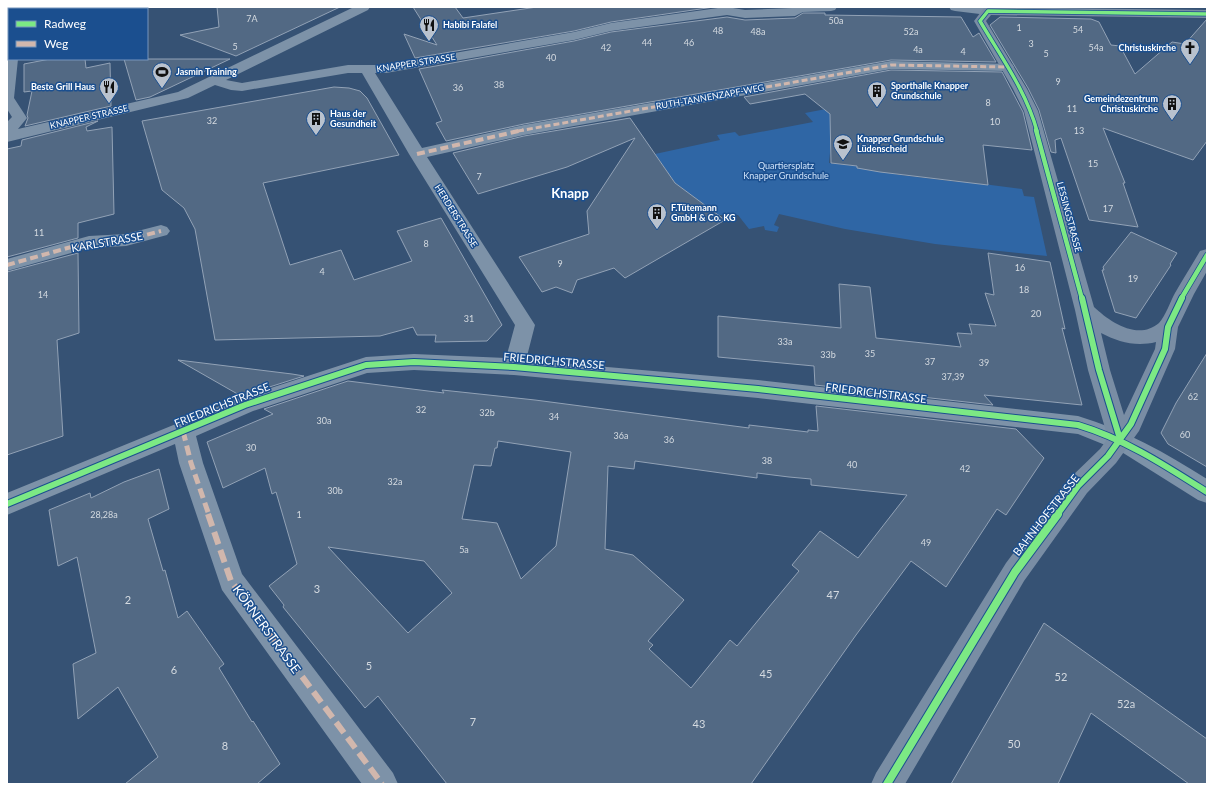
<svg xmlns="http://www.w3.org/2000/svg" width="1214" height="791" viewBox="0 0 1214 791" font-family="Lato,sans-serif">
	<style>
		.green { fill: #2f66a5 }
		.building { fill: #526984; stroke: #92a2b6; fill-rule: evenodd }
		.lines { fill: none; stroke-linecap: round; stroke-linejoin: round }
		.minor { fill: #7d92a8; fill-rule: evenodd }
		.secondary { fill: #798da4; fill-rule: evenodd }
		.quiet-far3 { stroke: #d1b7ad; stroke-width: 3; stroke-dasharray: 6 3; stroke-linecap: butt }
		.quiet-far2 { stroke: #d1b7ad; stroke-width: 4; stroke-dasharray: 8 4; stroke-linecap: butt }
		.quiet-far1 { stroke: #d1b7ad; stroke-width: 5; stroke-dasharray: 10 5; stroke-linecap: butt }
		.quiet { stroke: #d1b7ad; stroke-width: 6; stroke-dasharray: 13 6; stroke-linecap: butt }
		.cycleway-far3-casing { stroke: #1b4f8f; stroke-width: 5 }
		.cycleway-far2-casing { stroke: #1b4f8f; stroke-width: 6 }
		.cycleway-far1-casing { stroke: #1b4f8f; stroke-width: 8 }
		.cycleway-casing { stroke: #1b4f8f; stroke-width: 10 }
		.cycleway-far3 { stroke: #7ce984; stroke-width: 3.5 }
		.cycleway-far2 { stroke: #7ce984; stroke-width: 4.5 }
		.cycleway-far1 { stroke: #7ce984; stroke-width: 6 }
		.cycleway { stroke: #7ce984; stroke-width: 8 }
		.labels { text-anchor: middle; stroke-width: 3; stroke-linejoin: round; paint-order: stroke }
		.number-label { font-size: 9px; fill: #d4dae0 }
		.far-poi-label { font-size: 9px; font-weight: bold; fill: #fff; stroke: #1b4f8f; text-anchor: start }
		.far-street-label { font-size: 9px; fill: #fff; stroke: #1b4f8f }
		.far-park-label { font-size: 9px; fill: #cfe3fa; stroke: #1b4f8f }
		.street-label { font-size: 11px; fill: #fff; stroke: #1b4f8f }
		.near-number-label { font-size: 11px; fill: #d4dae0 }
		.far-district-label { font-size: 13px; font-weight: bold; fill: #fff; stroke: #1b4f8f }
		.near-street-label { font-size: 13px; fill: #fff; stroke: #1b4f8f }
	</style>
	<rect width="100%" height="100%" fill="#365274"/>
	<path class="green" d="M826,109l4,5 1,28 -2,21 28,3 43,9 59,7 1,-1 62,8 2,7 10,1 13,59 -112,-12 -90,-15 -66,-15 -5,11 5,2 -2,5 -12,-2 -1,-4 -15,3 -11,-14h-20l-43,-32 -20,-29 65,-14 -3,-5 18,-3 4,4 74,-14 -8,-9z"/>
	<g class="building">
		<path d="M217,7h123l-104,49 -56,-21 39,-8z"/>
		<path d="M413,7h42l8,11 74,-11h177l-103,15 -37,9 -159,27 -11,-24 33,11z"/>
		<path d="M803,13h22v2l136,2 12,20 6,-4 17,29 -105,-2 -367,64 -78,17 -10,-18 6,-2 -23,-52 155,-28 37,-9 116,-15 18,3 50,-2z"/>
		<path d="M1000,17l91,2 8,3 12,23 9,1 15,28 37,-32 13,2 22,-25v122l-14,19 -90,-32 22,55h-2l15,44 -49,-7 -28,-82 -6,2 1,13 -5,-1 -12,-42 -11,-22 -38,-63z"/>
		<path d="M50,59h35l1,9 24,-5 1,43 -86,20 3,-8 -1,-3 5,-24 -8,1v-28z"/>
		<path d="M124,59h106l-80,38 -14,3z"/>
		<path d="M891,70l111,2 21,40 9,38 -49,-5 5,40 -108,-13 -23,-4v-2l-26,-3 -1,-49 -25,-20 -55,10 -6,-7z"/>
		<path d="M334,87l15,1 11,3 7,7 32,57 -136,28 27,82 51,-15 13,30 58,-19 -15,-30 44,-13 61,107 -15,16 -52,1 1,-7h-19l-4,-8 -33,9 -165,4 -20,-111 -11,-21 -22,-18 -20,-69z"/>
		<path d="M630,118l45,65 50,37 -100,58 -11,-10 -37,12 -5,13 -16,-6 -14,5 -23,-35 70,-23 -2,-23 48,-73 -68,29 -89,27 -25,-41 71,-17z"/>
		<path d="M98,121l-12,6 1,4 25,-4 2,87 -36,9v15l-71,19v-108l14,-3 1,-6z"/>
		<path d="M1131,232l46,21 -7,11 1,1 -35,53 -21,-6 -13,-42h2l-1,-3z"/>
		<path d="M78,253l1,80 -22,7 6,96 -56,19v-183z"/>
		<path d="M988,253l62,9 15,67 -3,-1 20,77 -98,-10 9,10 -178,-20 -1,-19 -96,-9v-41l123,12 -2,-44 31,3 6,51 85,9 -4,-14 15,1 -3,-10 27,2 -11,-33 9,2z"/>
		<path d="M1207,353v114l-39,-23 -7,-11 15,-30z"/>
		<path d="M178,360l114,14 12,2 -63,20z"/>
		<path d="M348,381l96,12 -2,-3 93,10 214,28v-3l59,7v-2l10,1 -2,-25 200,23 28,29 -38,57 -9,-6 -51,78 -35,-26 -55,74 -105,149h-304l-69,-88 -13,12 -82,-101 1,-2 -15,-19 28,-22 -21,-72 -4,2 -7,-26 -42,20 -16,-46 66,-28 -9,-5zM498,441l73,11 -15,94 -35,33 -24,-56 -35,-4 12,-54 17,1 4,-18h2zM635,461l122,17v-5l32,4 22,2v6l96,10 -49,63 -38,-27 -28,34 7,6 -30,36 -32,39 -7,-6 -39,48 -42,-39 4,-4 -5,-4 36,-41 -51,-45 -28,-6 3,-83 26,3zM328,547l96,14 28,32 -44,40z"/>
		<path d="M159,469l10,40 -21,10 15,52 2,-1 13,48 9,-7 37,53 -5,4 33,54 1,-1 27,43 -23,20h-132l33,-27 -40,-70 -40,32 -5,-55 23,-11 -19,-96 -19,9 -9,-56 41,-17 1,5 33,-16z"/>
		<path d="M1044,623l163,116v45h-18l-98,-71 -33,71h-107z"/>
	</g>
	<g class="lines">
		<g class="minor">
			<path d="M354,7h16l-2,3 -142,70 16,3 106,-18h38l188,-33 37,-9 107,-15 9,-1 18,3 47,-2 3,-1h42l-2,3 -4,1 -28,1 -8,4 -50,2 -18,-3 -116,16 -37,9 -188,33h-11l47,75 102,-23 367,-64 121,3 2,3 -2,3 -5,1 -116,-2 -367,66 -97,22 108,168 -9,35 232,20 320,36c47,14 88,37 129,63v24l-9,-3 -78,-49 -42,-17 -320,-36 -244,-23 -100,-5 -47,3 -114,38 -57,25 7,27 39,111 151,199 5,11h-36l-140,-194 -43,-127 -4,-19 -168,71v-22l230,-94 129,-42 48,-3 92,4 9,-33 -106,-171 -47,-81h-14l-106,18 -11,-1 -16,-5 -27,13 -181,44v-20l5,-5 -5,-8v-53l2,-1v4h9l-4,39 13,20 -9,11 160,-37z"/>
			<path d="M949,7l43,1 2,3 -2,3 -4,1 -33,-4 -4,-1z"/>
			<path d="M9,10v25h-1l-1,-24z"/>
			<path d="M161,225l6,2 3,4 -3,4 -41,11 -37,2 -82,23v-12l82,-23 37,-2z"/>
		</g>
		<g class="secondary">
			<path d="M89,7h18l-1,2h-18z"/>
			<path d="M988,7l219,3v8l-216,-3 -5,6 41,68 11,22 56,196c16,15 44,34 65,16 6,-6 12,-23 16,-30 8,-14 17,-28 25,-42l7,-2v22l-13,23 -16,33 -3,22 -36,82 -23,32 -29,30 -63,88 -119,203h-34l5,-11 130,-210 63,-84 31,-30 8,-11 -20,-68 -13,-60 -51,-199 -11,-22 -39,-68 10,-13zM1101,333c17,9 35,14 55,9l-1,7 -31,66 -14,-45z"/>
			<rect x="7" y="27" width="2" height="8"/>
		</g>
		<path class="quiet-far3" d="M518,131l373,-66 116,2"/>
		<g class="quiet-far2">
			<path d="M417,154l106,-24"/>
			<path d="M7,265l82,-23 37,-2 35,-9"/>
		</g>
		<path class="quiet-far1" d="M183,431l8,32 18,52"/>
		<path class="quiet" d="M208,514l23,67 151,203"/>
		<defs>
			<path id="cycleway-far3" d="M1037,131c-11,-40 -36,-74 -57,-110l8,-10 219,3"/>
			<g id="cycleway-far2">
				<path d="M1036,130l46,169"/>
				<path d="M1181,299l26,-44"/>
			</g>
			<g id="cycleway-far1">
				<path d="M1082,298l17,72 21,69"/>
				<path d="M7,504l238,-99 121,-40 48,-3 100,5 244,22 320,36c47,14 88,41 129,67"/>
				<path d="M1057,515l21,-29 30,-30 23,-32 34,-75 3,-22 14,-29"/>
			</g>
			<path id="cycleway" d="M887,784l128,-212 43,-58"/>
		</defs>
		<use href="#cycleway-far3" class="cycleway-far3-casing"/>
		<use href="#cycleway-far2" class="cycleway-far2-casing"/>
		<use href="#cycleway-far1" class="cycleway-far1-casing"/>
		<use href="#cycleway" class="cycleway-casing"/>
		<use href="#cycleway-far3" class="cycleway-far3"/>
		<use href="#cycleway-far2" class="cycleway-far2"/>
		<use href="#cycleway-far1" class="cycleway-far1"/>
		<use href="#cycleway" class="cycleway"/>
	</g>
	<defs>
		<symbol id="restaurant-pin" viewBox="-11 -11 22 30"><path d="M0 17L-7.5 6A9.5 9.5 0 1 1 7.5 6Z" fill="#b9c2ce" stroke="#1b4f8f"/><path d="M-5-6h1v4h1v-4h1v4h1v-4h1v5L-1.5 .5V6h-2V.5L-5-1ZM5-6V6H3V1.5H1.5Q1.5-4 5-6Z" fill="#111"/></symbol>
		<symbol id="church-pin" viewBox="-11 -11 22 30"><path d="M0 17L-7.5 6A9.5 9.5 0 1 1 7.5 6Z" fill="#b9c2ce" stroke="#1b4f8f"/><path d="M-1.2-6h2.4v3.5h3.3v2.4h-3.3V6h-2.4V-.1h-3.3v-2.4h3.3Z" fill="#111"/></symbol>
		<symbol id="stadium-pin" viewBox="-11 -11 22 30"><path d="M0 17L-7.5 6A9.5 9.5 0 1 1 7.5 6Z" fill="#b9c2ce" stroke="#1b4f8f"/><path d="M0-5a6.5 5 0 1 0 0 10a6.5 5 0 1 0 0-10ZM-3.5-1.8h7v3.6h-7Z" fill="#111"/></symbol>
		<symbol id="building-pin" viewBox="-11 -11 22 30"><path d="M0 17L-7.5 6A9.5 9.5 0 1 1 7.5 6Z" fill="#b9c2ce" stroke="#1b4f8f"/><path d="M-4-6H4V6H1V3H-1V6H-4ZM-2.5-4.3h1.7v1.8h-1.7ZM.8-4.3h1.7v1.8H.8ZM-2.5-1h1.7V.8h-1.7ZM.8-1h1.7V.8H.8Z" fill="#111"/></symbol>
		<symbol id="school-pin" viewBox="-11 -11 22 30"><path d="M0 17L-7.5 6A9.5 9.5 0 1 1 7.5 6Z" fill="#b9c2ce" stroke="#1b4f8f"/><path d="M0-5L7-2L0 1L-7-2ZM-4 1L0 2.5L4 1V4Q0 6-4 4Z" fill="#111"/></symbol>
	</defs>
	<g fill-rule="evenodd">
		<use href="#restaurant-pin" x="418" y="14" width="22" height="30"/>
		<use href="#church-pin" x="1179" y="37" width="22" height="30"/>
		<use href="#stadium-pin" x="151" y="61" width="22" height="30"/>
		<use href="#restaurant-pin" x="98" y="76" width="22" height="30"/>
		<use href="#building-pin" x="866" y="80" width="22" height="30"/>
		<use href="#building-pin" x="1161" y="93" width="22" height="30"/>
		<use href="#building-pin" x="305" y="108" width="22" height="30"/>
		<use href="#school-pin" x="832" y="133" width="22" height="30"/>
		<use href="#building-pin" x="646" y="202" width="22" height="30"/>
	</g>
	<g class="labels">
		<g class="number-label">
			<text x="252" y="22">7A</text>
			<text x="836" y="24">50a</text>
			<text x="1019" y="31">1</text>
			<text x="1078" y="33">54</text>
			<text x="718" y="34">48</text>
			<text x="758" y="35">48a</text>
			<text x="911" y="35">52a</text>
			<text x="647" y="46">44</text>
			<text x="689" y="46">46</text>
			<text x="1031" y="47">3</text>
			<text x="235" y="50">5</text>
			<text x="606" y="51">42</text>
			<text x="1096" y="51">54a</text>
			<text x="918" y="53">4a</text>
			<text x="963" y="55">4</text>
			<text x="1046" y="57">5</text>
			<text x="551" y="61">40</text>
			<text x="1058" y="85">9</text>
			<text x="499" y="88">38</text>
			<text x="458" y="91">36</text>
			<text x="988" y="106">8</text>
			<text x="1072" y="112">11</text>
			<text x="212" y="124">32</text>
			<text x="995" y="125">10</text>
			<text x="1079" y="134">13</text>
			<text x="1093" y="167">15</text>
			<text x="479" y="180">7</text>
			<text x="1108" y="212">17</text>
			<text x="39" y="236">11</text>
			<text x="426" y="247">8</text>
			<text x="560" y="267">9</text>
			<text x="1020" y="271">16</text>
			<text x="322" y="275">4</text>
			<text x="1133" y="282">19</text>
			<text x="1024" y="293">18</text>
			<text x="43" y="298">14</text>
			<text x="1036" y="317">20</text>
			<text x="469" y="322">31</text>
			<text x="785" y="345">33a</text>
			<text x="870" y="357">35</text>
			<text x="828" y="358">33b</text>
			<text x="930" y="365">37</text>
			<text x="984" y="366">39</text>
			<text x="953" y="380">37,39</text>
			<text x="1193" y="400">62</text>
			<text x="421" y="413">32</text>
			<text x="487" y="416">32b</text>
			<text x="554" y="420">34</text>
			<text x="324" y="424">30a</text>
			<text x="1185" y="438">60</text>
			<text x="621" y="439">36a</text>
			<text x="669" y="443">36</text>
			<text x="251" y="451">30</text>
			<text x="767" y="464">38</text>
			<text x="852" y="468">40</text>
			<text x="965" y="472">42</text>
			<text x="395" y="485">32a</text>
			<text x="335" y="494">30b</text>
			<text x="104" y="518">28,28a</text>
			<text x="299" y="518">1</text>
			<text x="926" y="546">49</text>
			<text x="464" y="553">5a</text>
		</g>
		<g class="far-poi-label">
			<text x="443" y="28">Habibi Falafel</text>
			<text x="1176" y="51" text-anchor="end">Christuskirche</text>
			<text x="176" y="75">Jasmin Training</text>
			<text x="891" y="89">Sporthalle Knapper<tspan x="891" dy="10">Grundschule</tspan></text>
			<text x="95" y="90" text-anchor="end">Beste Grill Haus</text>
			<text x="1158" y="102" text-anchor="end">Gemeindezentrum<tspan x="1158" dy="10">Christuskirche</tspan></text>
			<text x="330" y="117">Haus der<tspan x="330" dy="10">Gesundheit</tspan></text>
			<text x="857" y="142">Knapper Grundschule<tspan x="857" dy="10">Lüdenscheid</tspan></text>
			<text x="671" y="211">F.Tütemann<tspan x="671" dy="10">GmbH &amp; Co. KG</tspan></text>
		</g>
		<g class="far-street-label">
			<text transform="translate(416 63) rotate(-9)" y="3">KNAPPER STRASSE</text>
			<text transform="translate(710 97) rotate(-10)" y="3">RUTH-TANNENZAPF-WEG</text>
			<text transform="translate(89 117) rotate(-13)" y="3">KNAPPER STRASSE</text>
			<text transform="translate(456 216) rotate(58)" y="3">HERDERSTRASSE</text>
			<text transform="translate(1069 217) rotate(75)" y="3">LESSINGSTRASSE</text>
		</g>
		<g class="far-park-label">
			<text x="786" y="169">Quartiersplatz<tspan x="786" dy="10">Knapper Grundschule</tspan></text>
		</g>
		<g class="street-label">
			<text transform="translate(107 242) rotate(-10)" y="4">KARLSTRASSE</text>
			<text transform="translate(554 361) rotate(5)" y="4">FRIEDRICHSTRASSE</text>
			<text transform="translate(876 393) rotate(7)" y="4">FRIEDRICHSTRASSE</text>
			<text transform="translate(222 405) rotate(-22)" y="4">FRIEDRICHSTRASSE</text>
			<text transform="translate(1046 515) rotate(-52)" y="4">BAHNHOFSTRASSE</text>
		</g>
		<g class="near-number-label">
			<text x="317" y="593">3</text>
			<text x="833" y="599">47</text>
			<text x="128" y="604">2</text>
			<text x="369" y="670">5</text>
			<text x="174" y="674">6</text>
			<text x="766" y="678">45</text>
			<text x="1061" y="681">52</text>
			<text x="1126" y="708">52a</text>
			<text x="473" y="726">7</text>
			<text x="699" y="728">43</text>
			<text x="1014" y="748">50</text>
			<text x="225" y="750">8</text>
		</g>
		<g class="far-district-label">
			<text x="570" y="198">Knapp</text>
		</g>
		<g class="near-street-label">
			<text transform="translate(267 629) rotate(54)" y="5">KÖRNERSTRASSE</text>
		</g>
	</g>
	<rect width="1214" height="791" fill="none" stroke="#ffffff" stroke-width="16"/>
	<rect x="8" y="8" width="140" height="52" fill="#1b4f8f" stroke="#7695bc"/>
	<rect x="16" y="21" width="20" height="6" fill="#7ce984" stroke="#7695bc"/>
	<text x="44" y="28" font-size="12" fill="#ffffff">Radweg</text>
	<rect x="16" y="41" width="20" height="6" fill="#d1b7ad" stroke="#7695bc"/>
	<text x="44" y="48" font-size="12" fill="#ffffff">Weg</text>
</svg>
